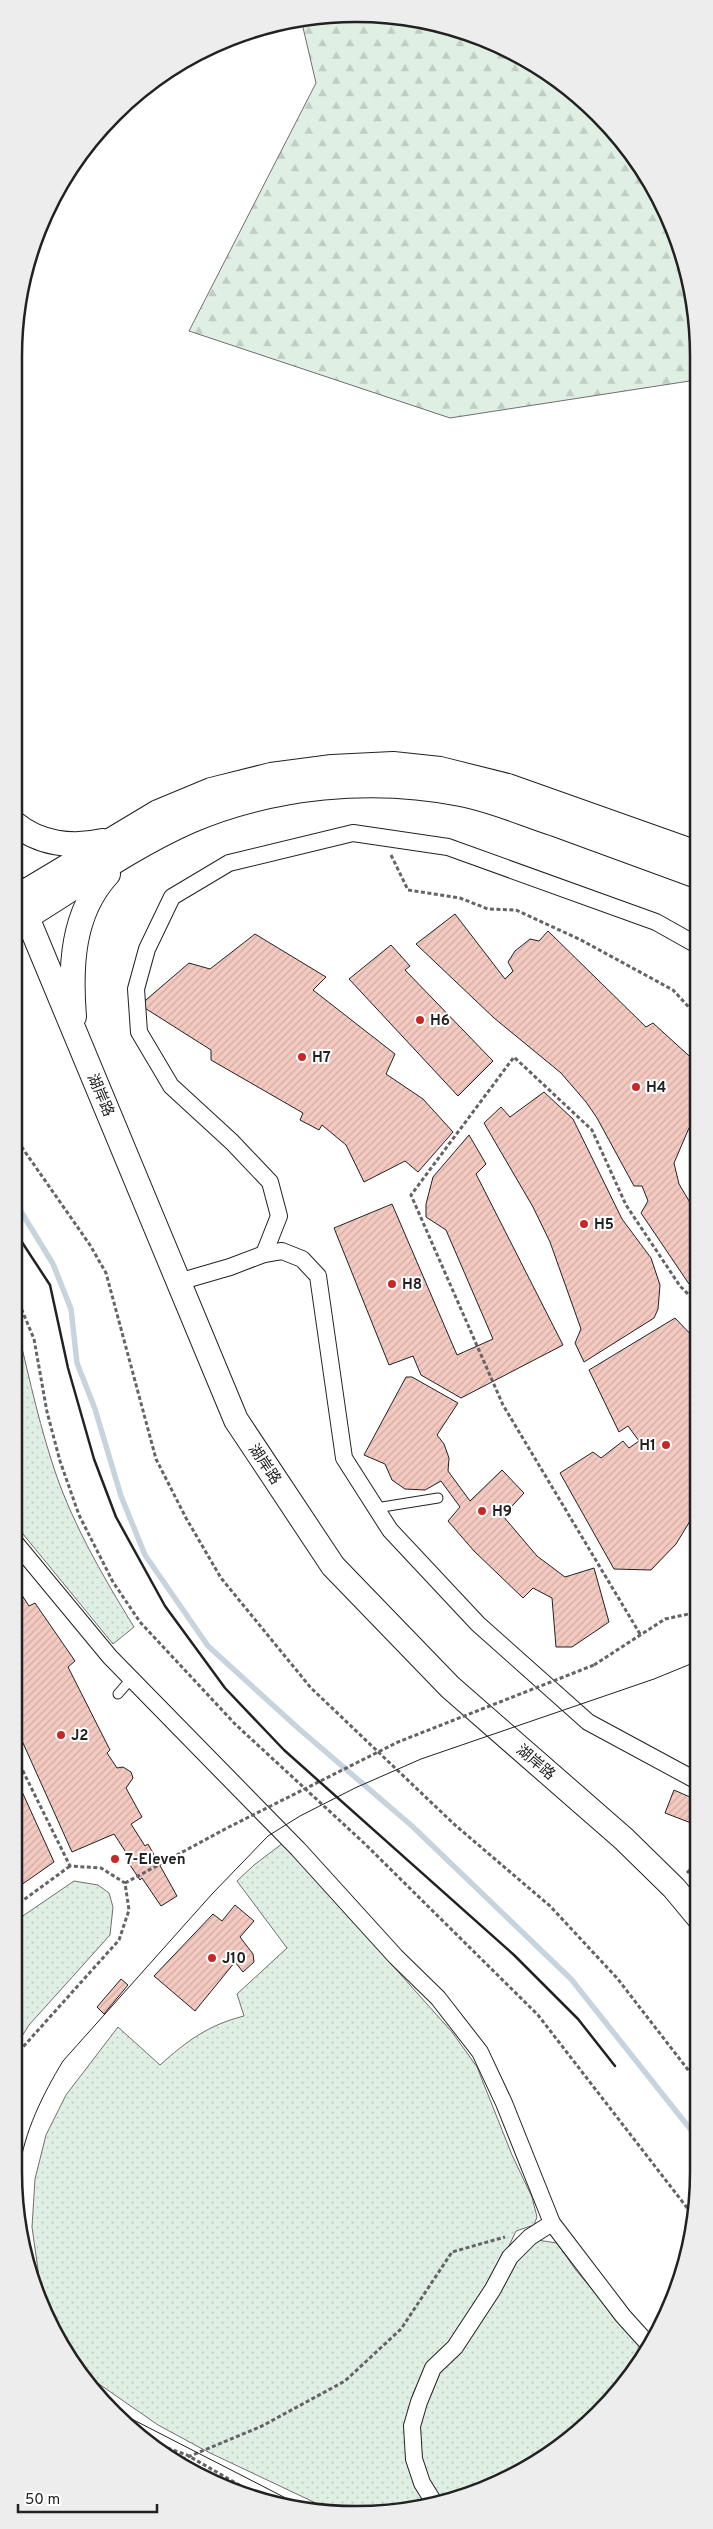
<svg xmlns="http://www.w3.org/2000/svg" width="713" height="2529" viewBox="0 0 713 2529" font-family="Overpass,'Noto Sans SC',sans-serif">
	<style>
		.grass { fill: url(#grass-dots); stroke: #6f6f6f }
		.forest { fill: url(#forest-firs); stroke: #6f6f6f }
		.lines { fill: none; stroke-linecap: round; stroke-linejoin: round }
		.stream { stroke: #c7d3dd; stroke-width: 5.5 }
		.building { fill: url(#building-hatch); stroke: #222 }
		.lane-casing { stroke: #222; stroke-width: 11 }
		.street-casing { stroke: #222; stroke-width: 18 }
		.secondary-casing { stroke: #222; stroke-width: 26 }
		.path { stroke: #646464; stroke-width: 3; stroke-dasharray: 4 2.5; stroke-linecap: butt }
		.lane { stroke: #fff; stroke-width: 9 }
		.street { stroke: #fff; stroke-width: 16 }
		.secondary { stroke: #fff; stroke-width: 24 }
		.tram { stroke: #222; stroke-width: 1 }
		.path-bridge { stroke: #646464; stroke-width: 3; stroke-dasharray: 4 2.5; stroke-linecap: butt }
		.wall { stroke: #222; stroke-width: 2.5 }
		.poi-dot { fill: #c62828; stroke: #fff; stroke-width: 2 }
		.labels { text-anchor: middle; stroke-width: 4; stroke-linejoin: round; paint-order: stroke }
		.poi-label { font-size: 15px; font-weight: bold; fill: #222; stroke: #fff; text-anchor: start }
		.street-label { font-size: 15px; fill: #222; stroke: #fff }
		.rim { fill: none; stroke: #222; stroke-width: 2.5 }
	</style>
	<defs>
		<pattern id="grass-dots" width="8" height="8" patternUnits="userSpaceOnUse" patternTransform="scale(1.25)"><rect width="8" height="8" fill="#e0efe3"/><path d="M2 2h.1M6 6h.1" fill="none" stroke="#c0cdc2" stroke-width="1.8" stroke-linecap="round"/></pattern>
		<pattern id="forest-firs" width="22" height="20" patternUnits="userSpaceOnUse" patternTransform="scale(1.25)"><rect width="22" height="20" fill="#e0efe3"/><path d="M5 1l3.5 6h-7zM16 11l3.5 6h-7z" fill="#c0cdc2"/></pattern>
		<pattern id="building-hatch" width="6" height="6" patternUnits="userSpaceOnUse" patternTransform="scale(1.25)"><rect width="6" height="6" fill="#f3c9c0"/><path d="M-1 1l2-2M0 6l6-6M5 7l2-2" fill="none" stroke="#d0aca5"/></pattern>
	</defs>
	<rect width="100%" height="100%" fill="#fff"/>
	<g class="grass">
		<path d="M14,1315c12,48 22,97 37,144 18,59 51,116 83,168l-21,17 -99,-121z"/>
		<path d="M283,1843l169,189 25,35 35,88 20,42 5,20 -3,8 -18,6 -21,45 -80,113 -7,21 22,96 -29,6 -62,2 -131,-62 -50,-27 -59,-41 -24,-24 -26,-41 -8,-28 -9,-64 3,-48 11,-44 20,-40 52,-68 42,38c27,-24 48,-40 84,-49l-7,-22 50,-46 -50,-67 17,-16z"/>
		<path d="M74,1881l24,4 11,8 4,14 -3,28 -81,90 -15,24v-127z"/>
		<path d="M537,2240l20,3 18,26 71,85 -32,45 -49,45 -99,53 -25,6 -9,-13 -13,-34v-35l15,-44 29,-29 21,-30 30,-53z"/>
	</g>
	<path class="forest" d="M356,14l67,6 105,40 86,70 59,95 23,87v68l-246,38 -261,-87 127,-248 -15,-64z"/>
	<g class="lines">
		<path class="stream" d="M14,1200l39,64 18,45 6,54 18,46 26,87 24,59 63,91 90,82 114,98 159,153 128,161"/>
	</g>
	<g class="building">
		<path d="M455,914l50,65 8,-8 -5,-9 7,-11 15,-12 9,2 9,-10 98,96 7,-4 45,41v58l-9,6 -15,35 5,21 19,32v61l-9,7 -48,-71 7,-12 -6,-15h-8l-37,-68 -11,-16 -25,-29 -67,-55 -78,-74z"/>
		<path d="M255,934l71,43 -13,13 82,64 -9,20 37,25 30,33 -35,40 -13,-11 -41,21 -18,-37 -24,-20 -3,5 -19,-10 3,-7 -92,-53v-10l-71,-45 49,-42 21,6z"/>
		<path d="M391,945l19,21 -5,4 88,91 -35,35 -109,-117z"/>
		<path d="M544,1092l29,27 49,100 29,39 9,27 -2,24 -4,9 -70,44 -9,-19 6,-14 -31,-87 -17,-35 -49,-84 17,-16 9,10z"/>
		<path d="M469,1135l17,29 -10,10 87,171 -102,53 -40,-23 -8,-19 -24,9 -55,-137 58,-24 65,151 36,-16 -47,-109 -20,-13v-13l7,-27z"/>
		<path d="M698,1170v19l-7,-15z"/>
		<path d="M675,1318l23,24v166l-22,36 -25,26 -37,-1 -54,-96 33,-21 8,6 22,-17 6,7 10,-7 -11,-15 -9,6 -30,-62z"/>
		<path d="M406,1377h6l46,26 -21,32 7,9 5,14 -1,13 22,30 32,-31 22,23 -21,23 34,40 28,21 29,-9 15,54 -37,25h-16l-4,-49 -19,-10 -10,10 -49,-47 -26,-30 12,-14 -19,-26 -16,9 -20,-1 -13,-9 -7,-16 -21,-9z"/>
		<path d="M14,1583l15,23 6,-3 40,58 -7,6 42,83 -3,3 10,15 6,-1 8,5 2,6 -7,10 16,29 -11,7 14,22 3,-2 29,52 -16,10 -19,-28 -2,2 -14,-21 3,-2 -15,-23 -42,18 -58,-129z"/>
		<path d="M14,1774l40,88 -40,28z"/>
		<path d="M674,1790l25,11v25l-34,-13z"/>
		<path d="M235,1905l19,16 -14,16 13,17 1,8 -11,10 -8,-10 -40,49 -41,-35 59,-62 9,7z"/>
		<path d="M121,1979l7,6 -24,29 -7,-7z"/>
	</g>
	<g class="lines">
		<defs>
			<g id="lane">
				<path d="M376,1508l62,-10"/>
				<path d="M118,1694l13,-15"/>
			</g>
			<g id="street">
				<path d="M264,1254l15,-38 -9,-34 -38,-40 -61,-56 -32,-54 -3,-43 11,-40 25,-52 57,-34 124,-30 95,14 208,75 41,23"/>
				<path d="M178,1282l52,-15 34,-13 18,-3 20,8 16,17 26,182 46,72 88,94 110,98 111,60"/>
				<path d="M14,1541l96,116 188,192 98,108 42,41 42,54 24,51 48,120 71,93 28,31"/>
				<path d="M435,2504l-13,-21 -8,-24 -2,-33 7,-24 14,-34 22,-21 38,-58 17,-32 20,-20 22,-14"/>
			</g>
			<g id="secondary">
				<path d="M14,823c25,21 58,25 89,18"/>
				<path d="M14,886l222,534 97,146 117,121 174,152 50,49 25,30"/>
				<path d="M18,896l140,-84 53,-22 60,-15 61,-8 61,-3 47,5 68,17 189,67"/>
				<path d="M27,917c52,-32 106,-71 163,-96 83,-35 182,-45 271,-27 32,6 63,20 94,30 47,17 95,35 142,52"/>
				<path d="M74,1017c-4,-51 -2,-104 34,-143"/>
			</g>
		</defs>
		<use href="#lane" class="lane-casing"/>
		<use href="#street" class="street-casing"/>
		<use href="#secondary" class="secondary-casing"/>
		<g class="path">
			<path d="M391,855l17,35 52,8 28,11 28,1 65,30 92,50 24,26"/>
			<path d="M14,1136l76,109 16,28 50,186 30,59 35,60 90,110 144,137 95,81 67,72 82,106"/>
			<path d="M14,1291l20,48 13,73 13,49 19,54 34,67 27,40 95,102 129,119 174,172 157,203"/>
			<path d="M640,1634l-137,-229 -92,-210 103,-138 78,73 34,75 54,81 18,18"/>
			<path d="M594,1665l71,-46 33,-7"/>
			<path d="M14,1753l56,113 31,2 24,15 4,27 -10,30 -105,117"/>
			<path d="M687,1873l12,-13"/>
			<path d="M14,1907l56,-41"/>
			<path d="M14,2080l4,18 -4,24"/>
			<path d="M133,2430l26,15 28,10 87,50"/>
			<path d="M176,2462l86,-36 83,-45 56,-52 51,-77 53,-15"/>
		</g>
		<use href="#lane" class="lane"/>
		<use href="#street" class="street"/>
		<use href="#secondary" class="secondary"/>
		<g class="tram">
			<path d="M23,2247c-3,-25 -8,-52 -4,-76 5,-39 24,-77 44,-110l149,-167 56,-58 32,-20 55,-28 66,-29 233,-80 44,-18"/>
			<path d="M89,2383l35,32 187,96"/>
		</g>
		<path class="path-bridge" d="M125,1883l102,-55 171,-86 196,-77"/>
		<path class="wall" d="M14,1230l36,55 18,83 26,91 22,58 49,89 60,82 59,62 230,205 64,64 37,47"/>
	</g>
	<g class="poi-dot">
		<circle cx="420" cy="1020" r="5"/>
		<circle cx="302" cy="1057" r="5"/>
		<circle cx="636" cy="1087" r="5"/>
		<circle cx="584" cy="1224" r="5"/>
		<circle cx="392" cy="1284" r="5"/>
		<circle cx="666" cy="1445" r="5"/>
		<circle cx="482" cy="1511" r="5"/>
		<circle cx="61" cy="1735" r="5"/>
		<circle cx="115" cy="1859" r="5"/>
		<circle cx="212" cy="1958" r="5"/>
	</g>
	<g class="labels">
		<g class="poi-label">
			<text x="430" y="1025">H6</text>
			<text x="312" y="1062">H7</text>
			<text x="646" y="1092">H4</text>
			<text x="594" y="1229">H5</text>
			<text x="402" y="1289">H8</text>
			<text x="656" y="1450" text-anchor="end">H1</text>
			<text x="492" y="1516">H9</text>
			<text x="71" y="1740">J2</text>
			<text x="125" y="1864">7-Eleven</text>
			<text x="222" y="1963">J10</text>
		</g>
		<g class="street-label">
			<text transform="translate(101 1095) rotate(67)" y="5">湖岸路</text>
			<text transform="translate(265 1464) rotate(56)" y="5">湖岸路</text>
			<text transform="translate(536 1762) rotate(40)" y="5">湖岸路</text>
		</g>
	</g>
	<path d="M0 0H713V2529H0ZM356 22H356A334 334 0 0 1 690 356V2172A334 334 0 0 1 356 2506H356A334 334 0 0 1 22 2172V356A334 334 0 0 1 356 22Z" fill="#ededed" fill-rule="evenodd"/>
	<path class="rim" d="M356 22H356A334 334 0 0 1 690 356V2172A334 334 0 0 1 356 2506H356A334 334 0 0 1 22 2172V356A334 334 0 0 1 356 22Z"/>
	<path d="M18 2504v8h139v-8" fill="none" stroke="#222222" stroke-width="2.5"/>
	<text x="25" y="2504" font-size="15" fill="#222222" stroke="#ffffff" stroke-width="4" paint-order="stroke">50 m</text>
</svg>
